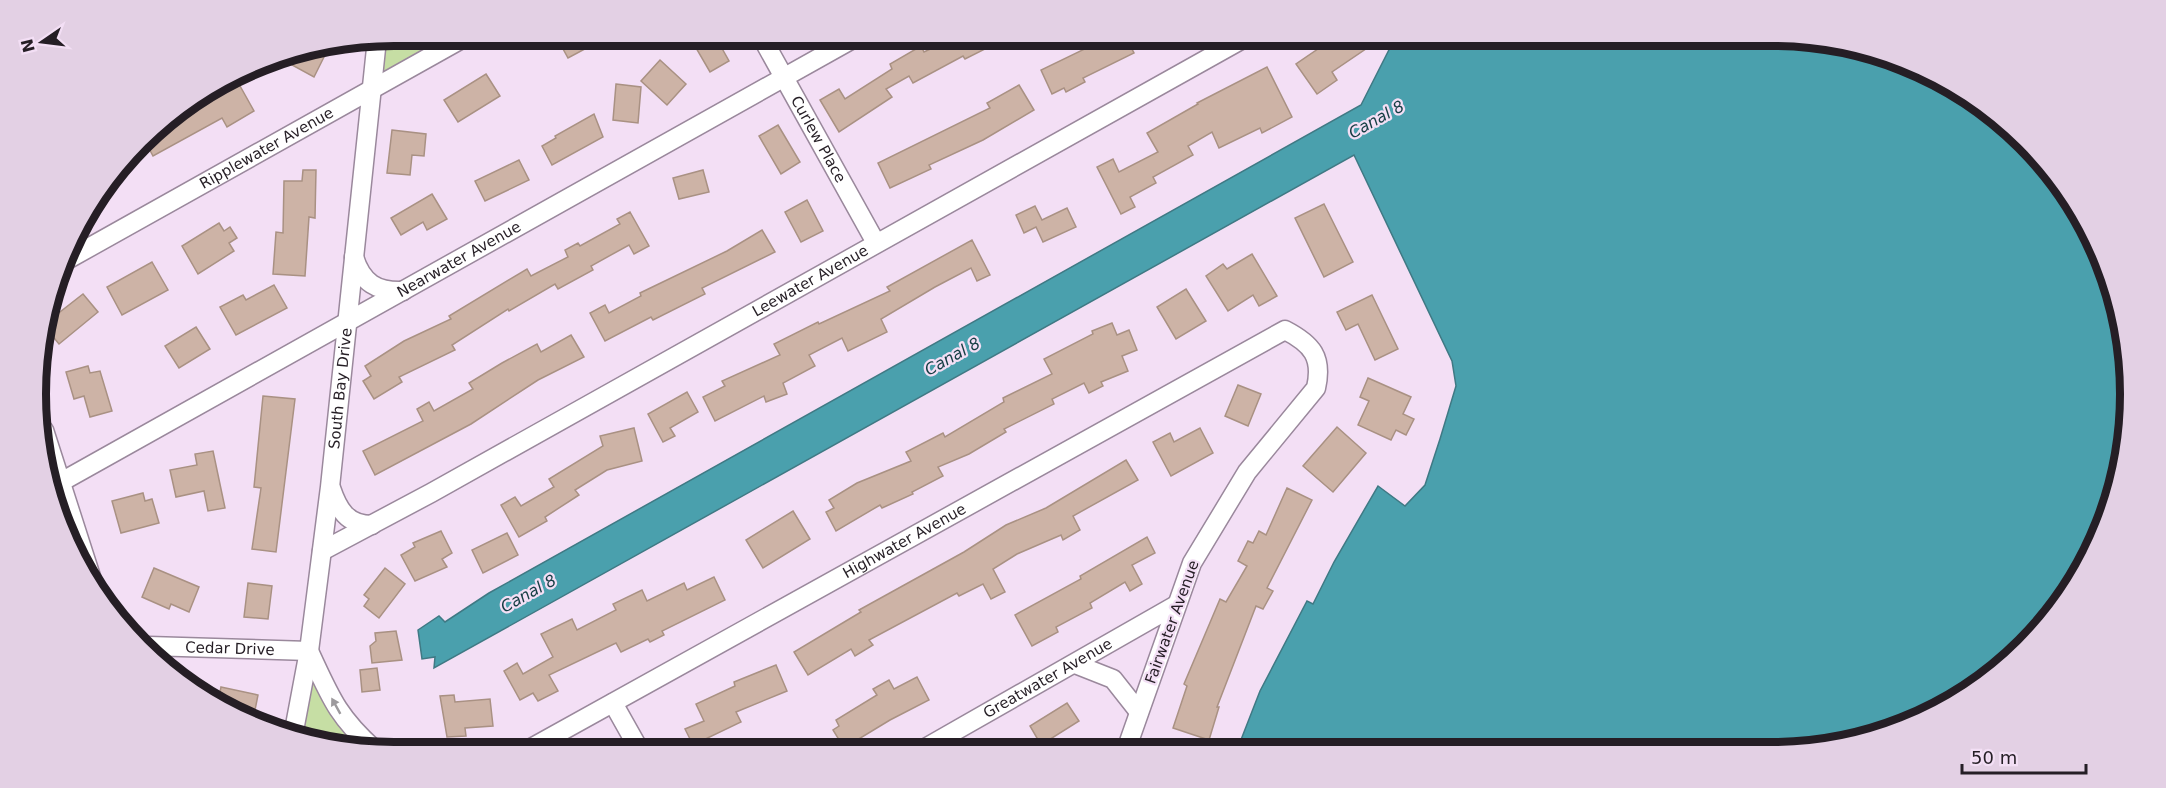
<svg xmlns="http://www.w3.org/2000/svg" width="2166" height="788" viewBox="0 0 2166 788" font-family="'DejaVu Sans',sans-serif">
	<style>
		.green { fill: #c6dea4 }
		.water { fill: #4aa0ad; stroke: #3f7984; stroke-width: 1.5 }
		.building { fill: #cdb3a6; stroke: #a99183; stroke-width: 1.5 }
		.lines { fill: none; stroke-linecap: round; stroke-linejoin: round }
		.minor-casing { stroke: #9a889c; stroke-width: 21 }
		.minor { stroke: #fff; stroke-width: 18 }
		.oneway { fill: #9d9a9d }
		.labels { text-anchor: middle; stroke-width: 4.5; stroke-linejoin: round; paint-order: stroke }
		.street-label { font-size: 15px; fill: #251e25; stroke: #f3dff5 }
		.water-label { font-size: 16px; font-style: italic; fill: #143d43; stroke: #f3dff5 }
		.rim { fill: none; stroke: #251e25; stroke-width: 8 }
	</style>
	<rect width="100%" height="100%" fill="#f3dff5"/>
	<g class="green">
		<path d="M394,36h68l-89,50 5,-47z"/>
		<path d="M310,658l59,91 -67,-9 -8,-4z"/>
	</g>
	<path class="water" d="M1396,36h376l92,12 126,62 92,105 45,132 -9,139 -36,87 -74,90 -78,52 -111,34 -582,1 23,-59 47,-90 6,3 21,-42 44,-76 27,20 20,-21 15,-46 16,-53 -4,-25 -98,-206 -920,513 1,-11 -13,2 -4,-29 21,-14 6,6 44,-29 872,-488z"/>
	<g class="building">
		<path d="M556,36h53l-41,22z"/>
		<path d="M700,36h15l14,25 -19,11 -18,-31z"/>
		<path d="M958,36h26l5,11 -24,12 -2,-3 -50,27 -4,-7 -23,13 6,8 -53,35 -19,-32 19,-11 6,10 47,-30 -2,-5 31,-18 3,6z"/>
		<path d="M1097,36h28l9,17 -51,25 2,4 -19,10 -2,-4 -12,6 -11,-24 52,-25 -3,-6z"/>
		<path d="M1337,36h30l6,8 -41,28 5,8 -20,14 -21,-30z"/>
		<path d="M328,49l-14,28 -22,-12 5,-10z"/>
		<path d="M660,60l26,24 -19,21 -26,-24z"/>
		<path d="M1267,67l25,50 -30,16 -2,-5 -41,20 -7,-16 -24,14 5,9 -40,22 3,6 -26,14 5,10 -14,7 -24,-47 16,-8 6,13 39,-20 -11,-19 51,-29 -1,-1z"/>
		<path d="M486,74l14,22 -42,26 -14,-22z"/>
		<path d="M235,77l19,34 -27,16 -5,-9 -69,38 -8,-15 13,-16z"/>
		<path d="M616,84l25,3 -3,36 -25,-3z"/>
		<path d="M1019,85l15,25 -51,30 -54,25 2,4 -41,19 -12,-25 112,-55 -3,-5z"/>
		<path d="M594,114l9,23 -51,28 -10,-19 14,-8 -1,-2z"/>
		<path d="M778,125l22,37 -19,12 -22,-38z"/>
		<path d="M392,130l34,4 -2,22 -12,-1 -2,20 -23,-2z"/>
		<path d="M519,160l10,20 -44,21 -10,-20z"/>
		<path d="M303,170h13l-1,48 -6,-1 -4,59 -32,-2 3,-42 7,1 1,-52h18z"/>
		<path d="M703,170l6,22 -30,7 -6,-21z"/>
		<path d="M432,194l15,25 -20,11 -4,-8 -22,13 -10,-17z"/>
		<path d="M807,200l16,31 -22,11 -16,-30z"/>
		<path d="M1324,204l29,58 -29,15 -29,-59z"/>
		<path d="M1035,206l7,14 25,-12 9,19 -33,15 -7,-15 -12,6 -8,-18z"/>
		<path d="M630,212l19,34 -15,8 -5,-9 -38,21 2,4 -35,19 -3,-5 -46,27 -1,-2 -56,36 3,5 -56,27 3,5 -28,17 -11,-18 8,-5 -6,-10 39,-25 47,-22 -2,-3 78,-47 4,7 37,-19 -3,-7 13,-7 2,3 40,-22 -3,-5z"/>
		<path d="M219,223l5,8 6,-4 7,11 -8,5 5,8 -36,23 -16,-28z"/>
		<path d="M762,230l13,22 -73,36 3,6 -52,26 -2,-3 -46,24 -15,-28 15,-8 4,8 32,-17 -1,-3 87,-42z"/>
		<path d="M972,240l18,35 -13,6 -6,-13 -36,19 -54,32 6,13 -39,19 -6,-13 -33,17 6,11 -32,17 4,11 -21,8 -2,-6 -49,25 -12,-24 22,-11 -3,-5 58,-26 -6,-11 44,-22 1,2 71,-33 -3,-4z"/>
		<path d="M1252,254l25,42 -18,10 -6,-11 -25,16 -22,-35 17,-12 4,5z"/>
		<path d="M152,262l16,28 -46,25 -15,-28z"/>
		<path d="M274,285l13,23 -51,27 -16,-28 23,-12 3,5z"/>
		<path d="M1186,289l20,32 -30,18 -19,-32z"/>
		<path d="M83,294l15,18 -39,32 -14,-17 1,-4z"/>
		<path d="M1372,295l26,54 -23,11 -17,-36 -12,6 -9,-18z"/>
		<path d="M1112,323l5,12 12,-5 8,20 -15,6 6,15 -27,11 2,4 -14,7 -5,-10 -32,16 2,5 -50,25 2,3 -37,22 -31,13 5,9 -31,16 1,2 -31,14 -2,-3 -44,26 -10,-19 8,-4 -5,-8 28,-17 54,-22 -5,-9 37,-19 2,4 59,-35 -1,-4 49,-24 -8,-15 49,-25 -1,-3z"/>
		<path d="M196,327l14,22 -31,19 -14,-22z"/>
		<path d="M571,335l13,22 -46,23 -67,44 -96,51 -12,-24 60,-30 -6,-12 12,-7 5,9 39,-22 -4,-6 33,-20 35,-19 4,8z"/>
		<path d="M88,366l2,7 10,-2 12,40 -22,6 -6,-21 -10,3 -8,-27z"/>
		<path d="M1368,378l43,19 -8,17 11,5 -8,16 -10,-5 -5,10 -33,-15 11,-24 -9,-4z"/>
		<path d="M1238,385l23,9 -13,32 -23,-10z"/>
		<path d="M687,392l11,20 -28,16 5,8 -12,6 -15,-28z"/>
		<path d="M263,396l32,3 -19,153 -24,-3 9,-61 -7,-1z"/>
		<path d="M1337,427l29,26 -33,39 -30,-26z"/>
		<path d="M634,428l8,33 -35,9 -32,20 4,5 -34,22 2,4 -28,16 -18,-32 14,-8 6,9 33,-19 -5,-8 54,-33 -3,-10z"/>
		<path d="M1200,428l13,25 -42,23 -18,-34 17,-9 4,9z"/>
		<path d="M213,451l12,57 -17,3 -4,-20 -28,6 -6,-27 27,-5 -2,-11z"/>
		<path d="M1126,460l12,20 -65,36 7,14 -17,10 -2,-5 -44,19 -24,15 12,23 -14,7 -8,-15 -24,12 -2,-3 -88,47 4,5 -18,11 -4,-7 -43,26 -14,-23 67,-40 -2,-2 105,-58 42,-27 40,-17z"/>
		<path d="M1287,488l25,12 -45,88 6,3 -10,18 -7,-3 -39,101h2l-10,33 -36,-12 14,-42 -3,-2 36,-85 6,3 21,-36 -9,-5 10,-20 5,2 6,-12 7,4z"/>
		<path d="M143,493l2,8 7,-2 7,24 -38,10 -9,-32z"/>
		<path d="M793,511l17,28 -47,29 -17,-28z"/>
		<path d="M441,531l11,22 -10,6 5,8 -32,14 -14,-26 14,-8 -2,-4z"/>
		<path d="M507,533l11,22 -35,18 -11,-23z"/>
		<path d="M1147,537l8,16 -23,12 10,19 -12,7 -5,-9 -35,21 2,5 -36,19 2,5 -26,14 -17,-31 66,-36 -1,-3z"/>
		<path d="M154,568l45,19 -10,25 -18,-8 -2,5 -27,-12z"/>
		<path d="M385,568l20,16 -26,34 -15,-12 5,-7 -5,-4z"/>
		<path d="M714,577l11,23 -63,31 2,4 -14,7 -2,-3 -27,13 -5,-9 -67,32 9,16 -20,10 -5,-8 -13,7 -16,-29 13,-8 6,11 30,-17 -12,-23 31,-15 5,11 39,-20 -3,-6 29,-14 5,11 37,-18 3,7z"/>
		<path d="M248,583l24,3 -4,33 -24,-2z"/>
		<path d="M396,631l6,29 -30,3 -2,-17 6,-5 -1,-8z"/>
		<path d="M776,665l11,26 -51,21 5,10 -48,23 -8,-16 19,-8 -8,-17 39,-18 -1,-4z"/>
		<path d="M377,668l3,22 -18,2 -2,-22z"/>
		<path d="M917,677l12,23 -39,20 -46,28 -11,-18 6,-4 -3,-6 41,-25 -4,-6 16,-9 5,9z"/>
		<path d="M221,687l37,8 -4,20 -36,-13z"/>
		<path d="M454,695l1,7 35,-3 3,27 -28,2 1,8 -19,1 -7,-41z"/>
		<path d="M1067,703l12,18 -38,24 -11,-19z"/>
	</g>
	<g class="lines">
		<defs>
			<g id="minor">
				<path id="s1" d="M761,36l115,207"/>
				<path d="M354,257c8,26 23,35 49,34"/>
				<path id="s2" d="M65,261l402,-225"/>
				<path d="M44,430l51,159"/>
				<path id="s3" d="M61,482l797,-446"/>
				<path d="M331,488c7,21 16,37 41,37"/>
				<path id="s4" d="M322,551l109,-58 817,-457"/>
				<path id="s5" d="M149,646l160,5c21,45 28,65 65,98"/>
				<path d="M1075,664l38,15 26,33"/>
				<path d="M613,703l27,48"/>
				<path id="s6" d="M293,736l16,-85 21,-164 47,-448"/>
				<path id="s7" d="M920,751l256,-146"/>
				<path id="s8" d="M524,752l761,-422c27,14 38,27 31,58l-69,84 -55,91 -66,187"/>
			</g>
		</defs>
		<use href="#minor" class="minor-casing"/>
		<use href="#minor" class="minor"/>
	</g>
	<defs><path id="oneway-solid" d="M-6-.8H1V-3.2L6.5 0L1 3.2V.8H-6Z" transform="scale(1.5)"/></defs>
	<use class="oneway" href="#oneway-solid" transform="translate(336 706) rotate(-119)"/>
	<g class="labels">
		<g class="street-label">
			<text dy="5" stroke="none"><textPath href="#s1" startOffset="118">Curlew Place</textPath></text>
			<text dy="5" stroke="none"><textPath href="#s2" startOffset="231">Ripplewater Avenue</textPath></text>
			<text dy="5" stroke="none"><textPath href="#s3" startOffset="456">Nearwater Avenue</textPath></text>
			<text dy="5" stroke="none"><textPath href="#s4" startOffset="558">Leewater Avenue</textPath></text>
			<text dy="5" stroke="none"><textPath href="#s6" startOffset="351">South Bay Drive</textPath></text>
			<text dy="5" stroke="none"><textPath href="#s8" startOffset="435">Highwater Avenue</textPath></text>
			<text transform="translate(1172 622) rotate(-70)" y="5">Fairwater Avenue</text>
			<text dy="5" stroke="none"><textPath href="#s5" startOffset="81">Cedar Drive</textPath></text>
			<text dy="5" stroke="none"><textPath href="#s7" startOffset="147">Greatwater Avenue</textPath></text>
		</g>
		<g class="water-label">
			<text transform="translate(1376 119) rotate(-29)" y="6">Canal 8</text>
			<text transform="translate(952 356) rotate(-29)" y="6">Canal 8</text>
			<text transform="translate(528 593) rotate(-29)" y="6">Canal 8</text>
		</g>
	</g>
	<path d="M0 0H2166V788H0ZM394 46H1772A348 348 0 0 1 2120 394V394A348 348 0 0 1 1772 742H394A348 348 0 0 1 46 394V394A348 348 0 0 1 394 46Z" fill="#e3d0e4" fill-rule="evenodd"/>
	<path class="rim" d="M394 46H1772A348 348 0 0 1 2120 394V394A348 348 0 0 1 1772 742H394A348 348 0 0 1 46 394V394A348 348 0 0 1 394 46Z"/>
	<g transform="translate(42 42) rotate(256)" stroke="#f3dff5" stroke-width="4.5" paint-order="stroke">
	<path d="M0-4.5L10 22L0 15L-10 22Z" fill="#251e25"/>
	<text y="-9" font-size="16" font-weight="bold" text-anchor="middle" fill="#251e25">N</text>
	</g>
	<path d="M1962 764v9h124v-9" fill="none" stroke="#251e25" stroke-width="3"/>
	<text x="1971" y="764" font-size="18" fill="#251e25" stroke="#f3dff5" stroke-width="4.5" paint-order="stroke">50 m</text>
</svg>
